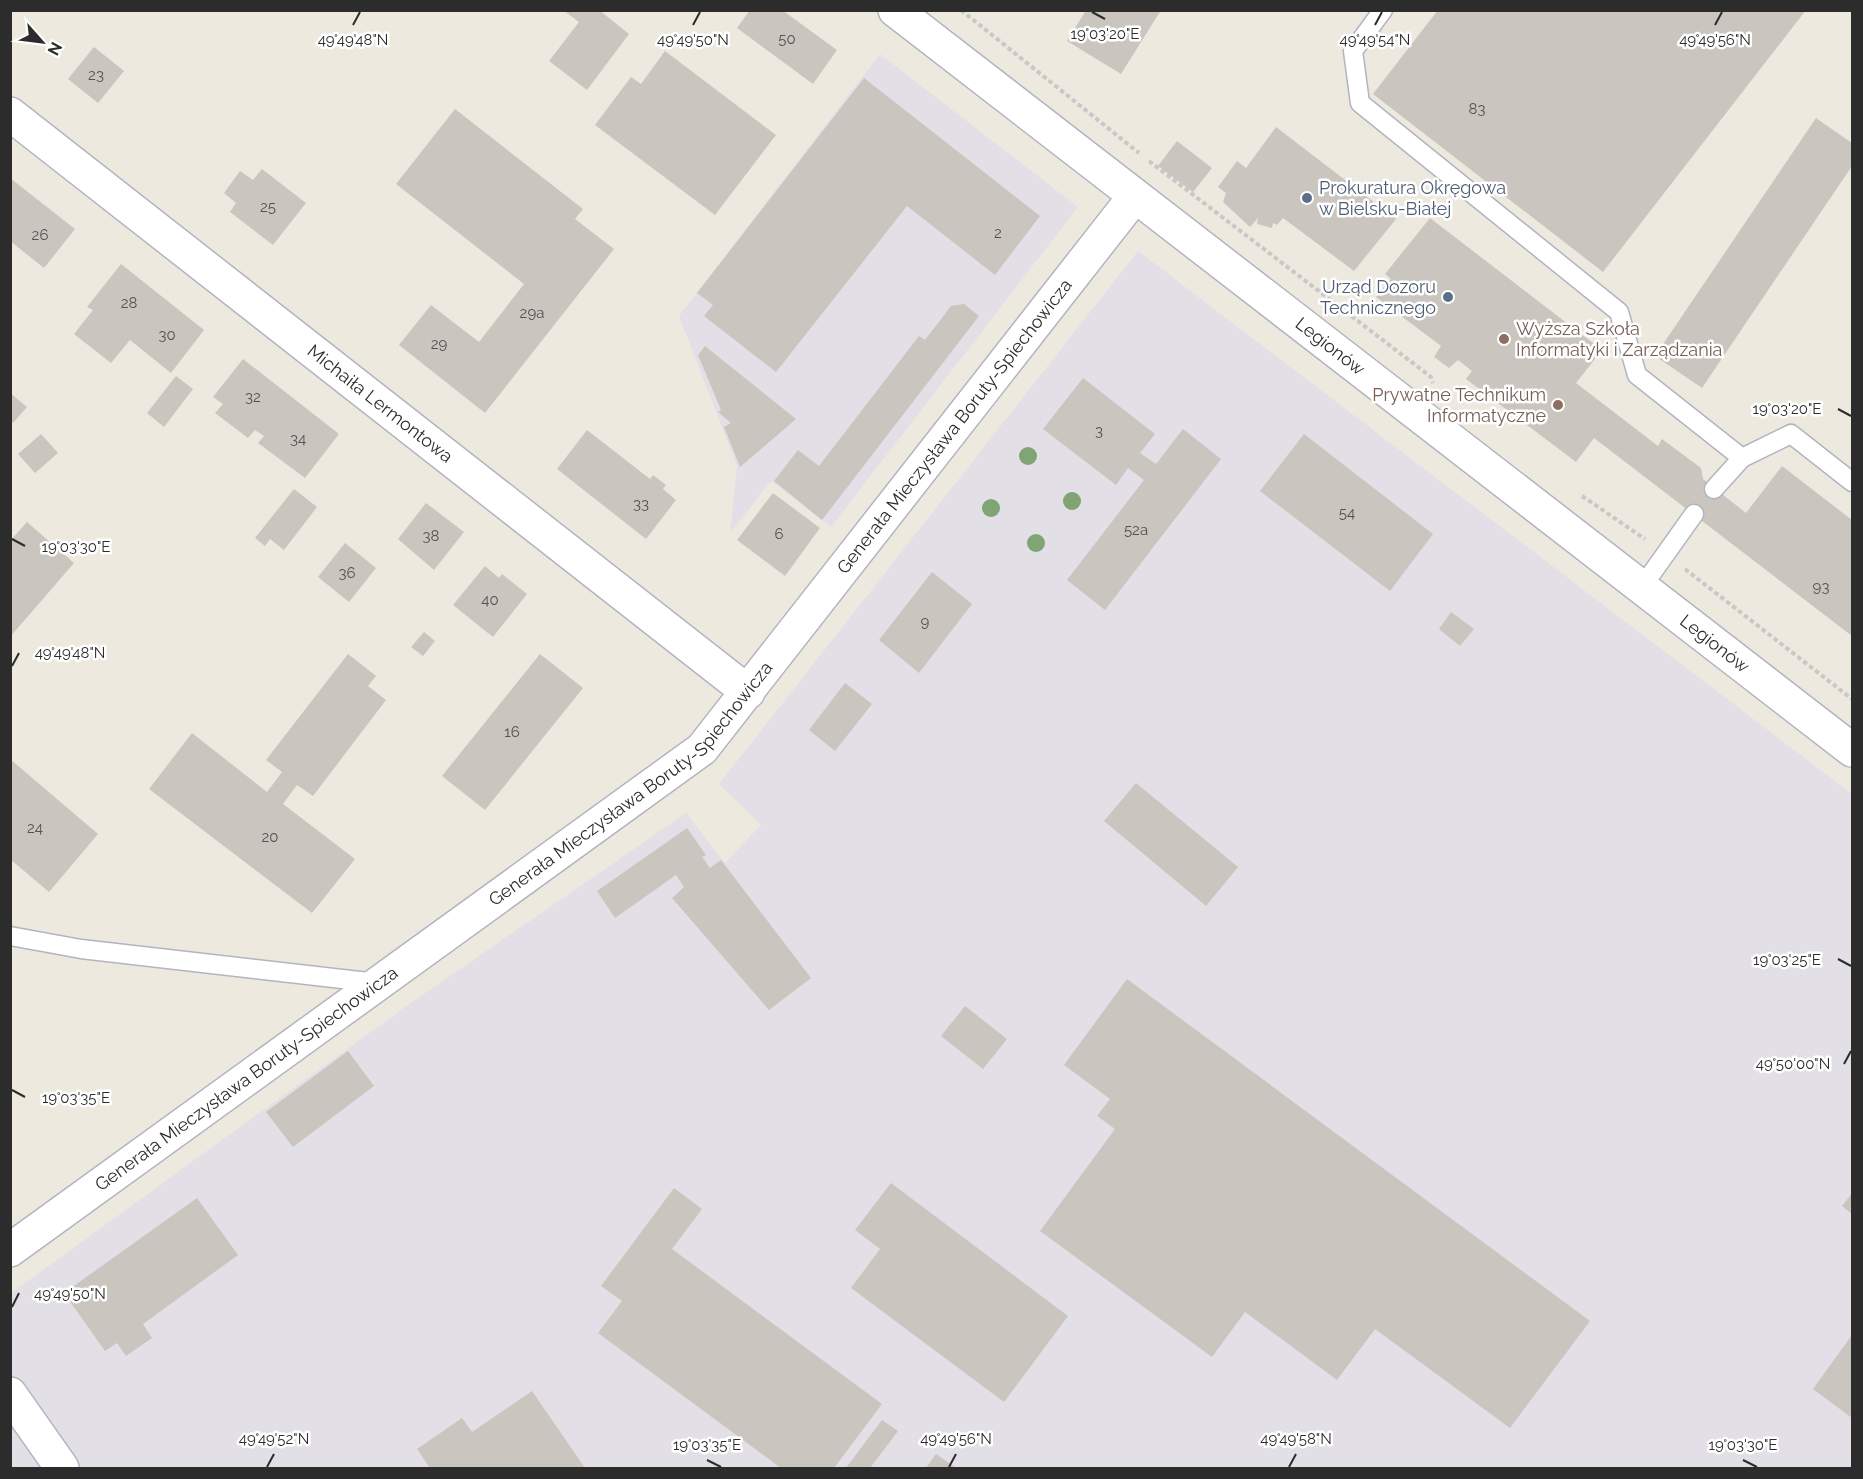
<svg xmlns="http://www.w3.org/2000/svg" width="1863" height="1479" viewBox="0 0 1863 1479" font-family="Raleway,sans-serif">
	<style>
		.industrial { fill: #e2dfe7 }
		.building { fill: #cac5be }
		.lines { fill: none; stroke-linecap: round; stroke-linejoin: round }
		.service-casing { stroke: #b2b4c0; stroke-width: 21 }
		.minor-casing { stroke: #b2b4c0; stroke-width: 36 }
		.path { stroke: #c8c8c8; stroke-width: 4; stroke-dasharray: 4.5 3; stroke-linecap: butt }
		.service { stroke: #fff; stroke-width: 18 }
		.minor { stroke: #fff; stroke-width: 33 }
		.tree { fill: #80a473 }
		.ticks { fill: none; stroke: #2c2c2c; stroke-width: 2 }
		.service-dot { fill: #5c6f8a; stroke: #fff; stroke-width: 2 }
		.education-dot { fill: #8d6e63; stroke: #fff; stroke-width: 2 }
		.labels { text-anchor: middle; stroke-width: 5; stroke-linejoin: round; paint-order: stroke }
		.number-label { font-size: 15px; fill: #545250 }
		.service-label { font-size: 18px; fill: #4e5e75; stroke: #fff; text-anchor: start }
		.education-label { font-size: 18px; fill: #785e54; stroke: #fff; text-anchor: start }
		.street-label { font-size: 18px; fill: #2c2c2c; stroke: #fff }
		.ticks-label { font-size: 15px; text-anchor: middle; fill: #2c2c2c; stroke: #fff; stroke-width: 5; stroke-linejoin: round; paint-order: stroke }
	</style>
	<rect width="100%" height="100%" fill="#eee9df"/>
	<g class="industrial">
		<path d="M880,54l198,153 -247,320 -60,-46 -41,52 7,-67 -58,-150z"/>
		<path d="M1138,251l714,543v674h-1841l-1,-174 398,-289 278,-192 39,50 36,-38 -42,-41z"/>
	</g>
	<g class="building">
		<path d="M563,10h36l30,24 -42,56 -38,-29 30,-39z"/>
		<path d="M750,10h32l55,40 -24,34 -76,-56z"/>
		<path d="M1086,10h75l-40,64 -54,-33z"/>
		<path d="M1438,10h368l-203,262 -230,-178z"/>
		<path d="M94,47l30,24 -26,32 -30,-24z"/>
		<path d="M665,51l111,84 -61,80 -120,-90 36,-48 10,7z"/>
		<path d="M864,78l176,138 -45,59 -88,-69 -131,166 -72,-56 9,-11 -16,-12z"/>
		<path d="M455,109l128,100 -8,10 39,30 -129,164 -86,-68 32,-40 48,37 45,-58 -128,-100z"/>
		<path d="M1816,118l36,25v23l-150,222 -47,-32z"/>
		<path d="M1276,127l120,92 -42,52 -71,-53 -6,7 -4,-2 -1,5 -15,-4 1,-6 -8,9 -27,-25 3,-9 -8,-6 19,-26 9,7z"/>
		<path d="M1177,141l35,27 -19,24 -35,-26z"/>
		<path d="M262,169l44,34 -33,42 -43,-33 6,-9 -12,-10 16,-22 13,9z"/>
		<path d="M10,178l65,51 -31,39 -34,-27z"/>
		<path d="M1430,218l172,132 -26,33 82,63 4,-7 39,29 2,11 43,34 36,-47 70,54v116l-258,-198 -18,24 -110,-83 6,-8 -14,-11 -9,8 -15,-11 7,-11 -65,-49 15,-18 -6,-5z"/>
		<path d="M121,264l83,66 -33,43 -41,-33 -19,23 -37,-29 19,-24 -6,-3z"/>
		<path d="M964,304l15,12 -157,204 -48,-39 24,-31 21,16 100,-130 6,4 26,-34z"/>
		<path d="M705,346l91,73 -56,48 -16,-40 7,-4 -13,-11 3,-2 -23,-55z"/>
		<path d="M243,359l96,75 -34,44 -47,-35 6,-7 -9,-6 -7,8 -33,-25 8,-9 -10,-7z"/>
		<path d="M176,376l17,13 -29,38 -17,-14z"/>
		<path d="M1083,378l72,56 -15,19 16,11 27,-35 38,30 -116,151 -38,-30 77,-100 -16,-12 -12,17 -73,-56z"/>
		<path d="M10,393l17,14 -14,16 -3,-2z"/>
		<path d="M587,430l63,49 3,-4 13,10 -3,4 13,11 -30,39 -89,-70z"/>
		<path d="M41,434l17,19 -23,20 -17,-19z"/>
		<path d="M1304,434l129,100 -43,57 -130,-100z"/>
		<path d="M294,489l23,18 -33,43 -14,-11 -5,7 -10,-8z"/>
		<path d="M773,493l47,35 -35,48 -48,-36z"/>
		<path d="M426,503l38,29 -30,38 -36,-31z"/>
		<path d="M27,522l47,41 -64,74v-96z"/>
		<path d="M345,543l31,25 -27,34 -31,-25z"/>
		<path d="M485,566l14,12 3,-4 25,20 -34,43 -40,-32z"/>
		<path d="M932,572l40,32 -53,69 -40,-33z"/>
		<path d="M1451,612l23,17 -14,17 -21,-17z"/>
		<path d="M424,632l11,9 -12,15 -12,-9z"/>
		<path d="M348,654l28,22 -8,10 18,14 -73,96 -16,-11 -14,19 72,55 -43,54 -163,-124 43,-56 75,59 15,-20 -16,-12z"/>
		<path d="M540,654l43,34 -98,122 -43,-34z"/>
		<path d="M845,683l27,21 -37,47 -26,-21z"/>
		<path d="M10,759l88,75 -49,58 -39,-33z"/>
		<path d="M1136,783l102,84 -32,39 -102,-85z"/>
		<path d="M687,828l19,27 -4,2 8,11 11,-8 90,118 -42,32 -97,-112 12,-11 -8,-12 -61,43 -18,-27z"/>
		<path d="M1127,979l463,342 -80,107 -135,-99 -38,51 -92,-68 -33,45 -172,-126 75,-102 -18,-13 13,-17 -46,-34z"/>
		<path d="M965,1006l42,33 -24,30 -42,-33z"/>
		<path d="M348,1051l26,35 -81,61 -27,-35z"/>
		<path d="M891,1183l177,133 -64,86 -153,-114 29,-39 -25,-19z"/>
		<path d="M674,1188l28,21 -30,40 210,155 -48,64h-53l-183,-135 24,-32 -21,-15z"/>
		<path d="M1852,1193v21l-10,-8z"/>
		<path d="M197,1198l41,57 -95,69 9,14 -26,18 -9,-13 -12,8 -41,-58z"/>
		<path d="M1852,1335v83l-39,-29z"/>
		<path d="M532,1391l53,77h-155l-13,-19 45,-31 10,14z"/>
		<path d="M882,1420l16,11 -28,37h-24z"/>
		<path d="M936,1454l20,14h-30z"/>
	</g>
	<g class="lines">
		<defs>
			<g id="service">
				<path d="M1383,10l-30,41 7,52 259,209 18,63 105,83 -28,31"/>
				<path d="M1742,458l49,-24 61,48"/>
				<path d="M1642,587l52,-73"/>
				<path d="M10,936l71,13 296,34"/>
			</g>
			<g id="minor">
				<path id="s1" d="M895,10l957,740"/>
				<path id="s2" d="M10,114l738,578"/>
				<path id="s3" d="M10,1250l692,-501 433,-553"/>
				<path d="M10,1394l52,74"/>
			</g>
		</defs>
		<use href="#service" class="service-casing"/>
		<use href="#minor" class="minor-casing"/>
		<g class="path">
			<path d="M961,10l178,143"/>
			<path d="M1149,161l282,216 2,6"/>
			<path d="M1582,496l63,43"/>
			<path d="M1685,569l167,130"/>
		</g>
		<use href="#service" class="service"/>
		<use href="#minor" class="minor"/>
	</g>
	<g class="tree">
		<circle cx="1028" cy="456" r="9"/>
		<circle cx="1072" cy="501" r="9"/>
		<circle cx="991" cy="508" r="9"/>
		<circle cx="1036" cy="543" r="9"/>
	</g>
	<path class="ticks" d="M1092,12l13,7M353,25l7,-13M693,25l7,-13M1375,25l7,-13M1715,25l7,-13M1838,409l13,7M12,539l13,7M12,666l7,-13M1838,959l13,7M1844,1064l7,-13M12,1090l13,7M12,1307l7,-14M707,1460l14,7M1743,1460l14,7M267,1467l7,-13M949,1467l7,-13M1289,1467l7,-13"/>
	<g class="service-dot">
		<circle cx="1307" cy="198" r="6"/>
		<circle cx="1448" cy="297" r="6"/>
	</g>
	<g class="education-dot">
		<circle cx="1504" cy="339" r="6"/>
		<circle cx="1558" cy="405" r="6"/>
	</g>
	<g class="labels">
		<g class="number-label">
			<text x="787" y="44">50</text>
			<text x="96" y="80">23</text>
			<text x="1477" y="114">83</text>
			<text x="268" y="212">25</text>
			<text x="998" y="238">2</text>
			<text x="40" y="240">26</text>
			<text x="129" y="308">28</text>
			<text x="532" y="318">29a</text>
			<text x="167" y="340">30</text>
			<text x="439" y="349">29</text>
			<text x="253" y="402">32</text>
			<text x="1099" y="436">3</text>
			<text x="298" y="444">34</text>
			<text x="641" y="509">33</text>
			<text x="1347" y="518">54</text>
			<text x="1136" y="535">52a</text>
			<text x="779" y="539">6</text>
			<text x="431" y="541">38</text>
			<text x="347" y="578">36</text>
			<text x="1821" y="592">93</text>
			<text x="490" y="605">40</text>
			<text x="925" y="627">9</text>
			<text x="512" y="737">16</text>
			<text x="35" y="833">24</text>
			<text x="270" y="842">20</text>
		</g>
		<g class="service-label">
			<text x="1319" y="194">Prokuratura Okręgowa<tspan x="1319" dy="21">w Bielsku-Białej</tspan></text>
			<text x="1436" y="293" text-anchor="end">Urząd Dozoru<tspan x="1436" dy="21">Technicznego</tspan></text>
		</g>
		<g class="education-label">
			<text x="1516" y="335">Wyższa Szkoła<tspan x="1516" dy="21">Informatyki i Zarządzania</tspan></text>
			<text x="1546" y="401" text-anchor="end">Prywatne Technikum<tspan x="1546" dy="21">Informatyczne</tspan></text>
		</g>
		<g class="street-label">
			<text dy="6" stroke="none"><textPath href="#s1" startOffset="550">Legionów</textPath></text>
			<text dy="6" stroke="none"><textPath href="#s2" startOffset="470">Michaiła Lermontowa</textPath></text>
			<text dy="6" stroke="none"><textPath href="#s3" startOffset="1264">Generała Mieczysława Boruty-Spiechowicza</textPath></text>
			<text dy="6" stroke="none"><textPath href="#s1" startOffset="1036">Legionów</textPath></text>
			<text dy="6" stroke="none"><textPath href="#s3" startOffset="778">Generała Mieczysława Boruty-Spiechowicza</textPath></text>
			<text dy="6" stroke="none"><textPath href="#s3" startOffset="292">Generała Mieczysława Boruty-Spiechowicza</textPath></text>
		</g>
	</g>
	<g class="ticks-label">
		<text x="1105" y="39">19°03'20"E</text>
		<text x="353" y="45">49°49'48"N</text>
		<text x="693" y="45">49°49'50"N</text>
		<text x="1375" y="45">49°49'54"N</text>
		<text x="1715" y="45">49°49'56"N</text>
		<text x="1787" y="414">19°03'20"E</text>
		<text x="76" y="552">19°03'30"E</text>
		<text x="70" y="658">49°49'48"N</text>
		<text x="1787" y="965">19°03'25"E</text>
		<text x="1793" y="1069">49°50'00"N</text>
		<text x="76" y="1103">19°03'35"E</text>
		<text x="70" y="1299">49°49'50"N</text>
		<text x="274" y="1444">49°49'52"N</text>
		<text x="956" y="1444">49°49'56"N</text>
		<text x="1296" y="1444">49°49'58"N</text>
		<text x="707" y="1450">19°03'35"E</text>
		<text x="1743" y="1450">19°03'30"E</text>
	</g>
	<rect width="1863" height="1479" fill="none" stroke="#2c2c2c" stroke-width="24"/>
	<g transform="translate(42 42) rotate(118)" stroke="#ffffff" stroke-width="4.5" paint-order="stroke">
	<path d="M0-4.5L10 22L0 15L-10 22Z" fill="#2c2c2c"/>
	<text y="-9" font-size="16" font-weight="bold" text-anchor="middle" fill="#2c2c2c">N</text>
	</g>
</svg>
